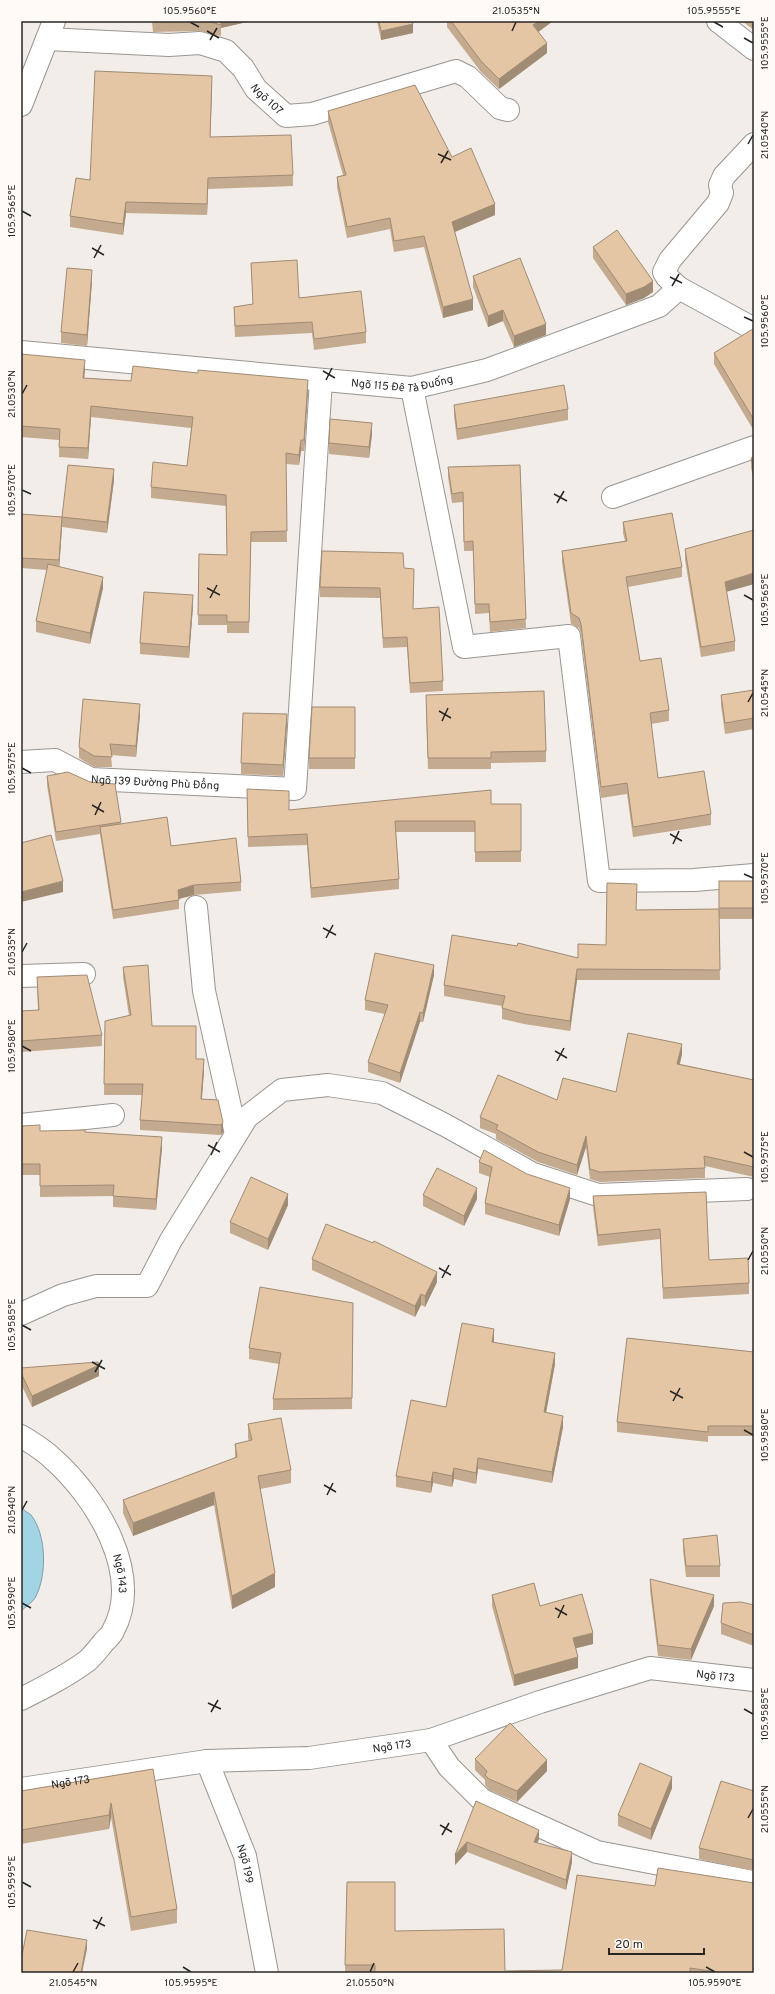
<svg xmlns="http://www.w3.org/2000/svg" width="775" height="1994" viewBox="0 0 775 1994" font-family="Overpass,sans-serif">
	<style>
		.water { fill: #a2d4e3; stroke: #7da0aa }
		.lines { fill: none; stroke-linecap: round; stroke-linejoin: round }
		.minor-casing { stroke: #9a9590; stroke-width: 24 }
		.minor { stroke: #fff; stroke-width: 22 }
		.wall { fill: #c4aa8e }
		.shaded-wall { fill: #a08b74 }
		.building { fill: #e4c6a5; stroke: #a08b74 }
		.ticks { fill: none; stroke: #282625; stroke-width: 1.5 }
		.labels { text-anchor: middle; stroke-width: 3; stroke-linejoin: round; paint-order: stroke }
		.street-label { font-size: 11px; fill: #282625; stroke: #fffaf5 }
		.neatline { fill: none; stroke: #282625; stroke-width: 1.5 }
		.ticks-label { font-size: 10px; text-anchor: middle; fill: #282625 }
	</style>
	<rect width="100%" height="100%" fill="#f2ede8"/>
	<path class="water" d="M21,1508c3,2 7,5 10,7 16,20 16,62 4,83 -3,5 -10,9 -14,13z"/>
	<g class="lines">
		<defs>
			<g id="minor">
				<path d="M718,21l36,28"/>
				<path id="s1" d="M47,39l122,6 31,-2 26,8 17,17 13,21 30,27 26,-2 144,-43 12,6 32,31 8,2"/>
				<path d="M21,105l33,-84"/>
				<path d="M679,288l-12,-11 -3,-5 6,-12 48,-57 4,-10 -2,-8 4,-9 30,-32"/>
				<path id="s2" d="M21,352l391,36 75,-18 172,-64 20,-18 75,41"/>
				<path d="M412,388l52,259 105,-11 30,245 95,-1 60,-5"/>
				<path d="M613,497l141,-50"/>
				<path id="s3" d="M21,762l34,-2 36,19 204,10 26,-409"/>
				<path d="M196,907l8,84 32,143"/>
				<path d="M21,976l63,-2"/>
				<path d="M21,1125l92,-10"/>
				<path d="M21,1314l42,-19 33,-9h51l24,-46 76,-123 35,-27 46,-5 54,8 63,32 88,49 65,21 149,-6"/>
				<path id="s4" d="M21,1436c11,7 23,14 32,23 43,38 91,115 60,172 -2,5 -7,8 -10,12 -5,6 -10,13 -16,18 -20,15 -44,27 -66,38"/>
				<path d="M431,1740l18,27 33,33 115,52 157,30"/>
				<path id="s5" d="M207,1761l38,95 22,117"/>
				<path id="s6" d="M21,1789l186,-28 102,-3 122,-18 109,-38 110,-34 104,12"/>
			</g>
		</defs>
		<use href="#minor" class="minor-casing"/>
		<use href="#minor" class="minor"/>
	</g>
	<g class="wall">
		<path d="M152,21h99l-30,7v8l-22,-5 -46,1z"/>
		<path d="M377,21h35l1,12 -32,7z"/>
		<path d="M447,21h106l-15,11 9,21 -48,36 -18,-17 -34,-45z"/>
		<path d="M742,21h12v9z"/>
		<path d="M212,87l-2,50 83,38v11l-85,3 -1,26 -81,-2 -3,22 -53,-8v-11l20,-36z"/>
		<path d="M328,111l124,46 43,58 -40,17 18,78 -30,8 -19,-71 -30,5 -4,-23 -43,9 -10,-51v-10l6,-2 -15,-53z"/>
		<path d="M593,247l60,45 -9,6 -18,7 -33,-47z"/>
		<path d="M251,263l48,35 67,34v11l-52,7 -2,-17 -77,4 -1,-19v-11l19,-3z"/>
		<path d="M473,276l73,59 -32,12 -11,-26 -15,6 -15,-40z"/>
		<path d="M92,281l-5,65 -26,-3v-11z"/>
		<path d="M754,331v100l-40,-67v-11z"/>
		<path d="M21,354l64,16 -1,8 224,13 -4,60h-3l-2,14 -13,-1 1,78h-36l-2,91h-22v-8h-29l1,-71 28,1 -1,-49 -75,-8v-11l36,-21 4,-38 -100,-11 -3,42 -29,-2v-17l-38,-3z"/>
		<path d="M454,405l114,4v11l-111,20 -3,-24z"/>
		<path d="M372,434l-3,24 -40,-4v-11z"/>
		<path d="M754,457v23l-3,-12v-10z"/>
		<path d="M520,465l6,163 -36,4 -1,-19 -14,1 -2,-63h-9l-1,-49 -11,1 -4,-26v-10z"/>
		<path d="M114,480l-7,53 -45,-6 -3,40 44,21 -13,56 -54,-12v-11l11,-51 -26,-2v-54l41,3z"/>
		<path d="M623,522l59,45v10l-54,10 12,74 29,49v11l-18,3 7,54 53,36v11l-78,12 -6,-43 -26,4 -20,-164 -2,-6 -8,-4 -9,-62v-11l63,-10 -2,-8z"/>
		<path d="M685,549l69,35 -28,8 9,49v10l-34,6 -16,-97z"/>
		<path d="M404,568l9,41 30,72v10l-33,2 -3,-46 -24,1 -3,-50 -60,-1v-10z"/>
		<path d="M193,606l-4,52 -49,-4v-11z"/>
		<path d="M754,690v39l-29,5 -4,-29v-10z"/>
		<path d="M426,706l120,45v11l-55,1v6h-63z"/>
		<path d="M355,707v62h-46v-11z"/>
		<path d="M140,715l-4,42 -25,-2 1,12h-18l-15,-9v-11z"/>
		<path d="M287,725l-4,51 -42,-2v-11z"/>
		<path d="M47,776l74,46v2l50,22 70,36v9l-47,4 -15,4v10l-66,10 -13,-85 -44,7 -9,-56z"/>
		<path d="M247,789l42,21 232,-6v58h-46v-30h-79l3,47v10l-88,9 -4,-53 -59,2z"/>
		<path d="M719,881h35v38h-35l1,61h-143l-7,51 -46,-7 -22,-5v-13l-58,-10v-11l134,-27 28,-13 30,-35 83,-1z"/>
		<path d="M123,967l29,59 44,33 8,11 -2,29 16,1 5,32 -2,3 -81,-5v-10l2,-25h-38l1,-74 24,-5 -6,-39z"/>
		<path d="M434,975l-11,47h-3l-20,61 -32,-11v-10l17,-48 -20,-4v-10z"/>
		<path d="M37,977l65,58v11l-81,6v-41l17,-1 -1,-22z"/>
		<path d="M682,1054l-2,10 74,16v97l-49,-11v12l-105,4 -10,-3 -4,-32 -9,28 -39,-13 -42,-23v-5l-16,-6v-11l77,-17 59,-8z"/>
		<path d="M21,1126l19,5 45,1 77,16 -6,62 -43,-3v-11l-73,1v-22h-19z"/>
		<path d="M484,1150l86,49 -11,37 -74,-22v-11l5,-26 -11,-4v-11z"/>
		<path d="M706,1192l3,68 40,23v11l-86,5 -3,-60 -62,7 -5,-39v-11z"/>
		<path d="M423,1195l54,4 -13,27 -41,-20z"/>
		<path d="M288,1205l-20,45 -38,-17v-11z"/>
		<path d="M312,1259l125,23 -12,25 -4,-2 -6,12 -103,-47z"/>
		<path d="M353,1303l-1,106 -79,1v-11l6,-35 -30,-5v-11z"/>
		<path d="M494,1340v2l61,22 -9,49 17,14 -11,56 -74,-14 -2,15 -22,-5 -2,8 -19,-4 -2,10 -35,-6v-11z"/>
		<path d="M754,1352v84h-46v6l-91,-10v-10z"/>
		<path d="M21,1368l78,8 -67,31 -11,-23z"/>
		<path d="M248,1424l43,46v13l-31,6 15,98 -43,22 -18,-104 -81,31 -10,-23v-13l112,-42v-14l14,-3 -1,-3z"/>
		<path d="M683,1539l37,27v11h-34l-3,-27z"/>
		<path d="M650,1579l64,27 -23,54 -33,-4 -8,-66z"/>
		<path d="M492,1595l48,11 53,38 -17,4 2,20 -64,18 -22,-80z"/>
		<path d="M754,1605v41l-33,-12v-11z"/>
		<path d="M475,1759l72,12 -30,31 -28,-12 -4,-5v-5l-10,-10z"/>
		<path d="M153,1769l24,140v14l-46,8 -20,-114 -2,12 -88,15v-53z"/>
		<path d="M672,1788l-21,52 -33,-14v-11z"/>
		<path d="M754,1791v80l-55,-12v-11z"/>
		<path d="M476,1801l63,38 -2,4 35,19 -6,28 -99,-38 -12,13z"/>
		<path d="M577,1875l177,98h-409l2,-91 48,49 110,40 57,-1z"/>
	</g>
	<g class="shaded-wall">
		<path d="M220,21h31l-30,7v-3z"/>
		<path d="M539,21h14l-20,15v-11z"/>
		<path d="M413,24v9l-32,7v-9z"/>
		<path d="M547,43v10l-48,36v-10z"/>
		<path d="M212,76v11l-2,61v-11z"/>
		<path d="M208,178v11l-1,26v-11z"/>
		<path d="M126,202v11l-3,22v-11z"/>
		<path d="M495,204v11l-43,18v-11z"/>
		<path d="M92,270v11l-5,65v-11z"/>
		<path d="M653,281v11l-9,6 -18,7v-11z"/>
		<path d="M473,299v11l-30,8v-11z"/>
		<path d="M503,310v11l-15,6v-11z"/>
		<path d="M546,324v11l-32,12v-11z"/>
		<path d="M85,360v10l-2,19v-11z"/>
		<path d="M308,380v11l-4,60v-11z"/>
		<path d="M91,406v11l-3,42v-11z"/>
		<path d="M372,423v11l-3,24v-11z"/>
		<path d="M301,440v11l-2,14v-10z"/>
		<path d="M114,469v11l-7,53v-11z"/>
		<path d="M62,517v10l-3,44v-11z"/>
		<path d="M754,573v11l-29,8v-10z"/>
		<path d="M103,577v11l-13,56v-11z"/>
		<path d="M193,595v11l-4,52v-11z"/>
		<path d="M140,704v11l-4,42v-11z"/>
		<path d="M287,714v11l-4,51v-11z"/>
		<path d="M63,881v11l-42,10v-10z"/>
		<path d="M194,885v10l-16,4v-9z"/>
		<path d="M434,965v10l-11,47v-9z"/>
		<path d="M577,969v11l-7,51v-10z"/>
		<path d="M420,1012v10l-20,61v-10z"/>
		<path d="M682,1044v10l-5,20v-10z"/>
		<path d="M204,1059v11l-3,39v-10z"/>
		<path d="M223,1122v10l-2,3v-10z"/>
		<path d="M586,1136v11l-9,28v-10z"/>
		<path d="M162,1137v11l-6,62v-11z"/>
		<path d="M477,1188v11l-13,27v-10z"/>
		<path d="M570,1188v11l-11,37v-11z"/>
		<path d="M288,1194v11l-20,45v-11z"/>
		<path d="M437,1272v10l-12,25v-11z"/>
		<path d="M421,1294v11l-6,12v-11z"/>
		<path d="M494,1329v11l-2,13v-11z"/>
		<path d="M555,1353v11l-11,59v-11z"/>
		<path d="M99,1365v11l-67,31v-11z"/>
		<path d="M563,1416v11l-11,56v-11z"/>
		<path d="M478,1458v11l-2,15v-11z"/>
		<path d="M454,1468v11l-2,8v-11z"/>
		<path d="M433,1472v11l-2,10v-11z"/>
		<path d="M214,1492v13l-81,31v-13z"/>
		<path d="M275,1573v14l-43,22v-13z"/>
		<path d="M714,1595v11l-23,54v-11z"/>
		<path d="M593,1633v11l-20,5v-11z"/>
		<path d="M578,1657v11l-64,18v-11z"/>
		<path d="M547,1760v11l-30,31v-11z"/>
		<path d="M672,1777v11l-21,52v-11z"/>
		<path d="M111,1803v14l-2,12v-14z"/>
		<path d="M539,1830v9l-5,13v-10z"/>
		<path d="M467,1842v10l-12,13v-10z"/>
		<path d="M572,1852v10l-6,28v-10z"/>
		<path d="M87,1940v9l-5,24h-1z"/>
	</g>
	<g class="building">
		<path d="M207,21h14v4z"/>
		<path d="M379,21h33l1,3 -32,7z"/>
		<path d="M451,21h88l-6,4 14,18 -48,36 -18,-18z"/>
		<path d="M95,71l117,5 -2,61 81,-2 2,40 -85,3 -1,26 -81,-2 -3,22 -53,-8 6,-38 14,2z"/>
		<path d="M415,85l37,72 19,-9 24,56 -43,18 21,77 -30,8 -19,-71 -30,5 -4,-23 -43,9 -10,-50 9,-2 -18,-64z"/>
		<path d="M617,230l36,51 -9,6 -18,7 -33,-47z"/>
		<path d="M520,258l26,66 -32,12 -11,-26 -15,6 -15,-40z"/>
		<path d="M297,260l2,38 62,-7 5,41 -52,7 -2,-17 -77,4 -1,-19 19,-3 -2,-41z"/>
		<path d="M67,268l25,2 -5,65 -26,-3z"/>
		<path d="M751,330h2l1,1v89l-40,-67z"/>
		<path d="M21,354l64,6 -2,18 48,3 2,-15 65,7v-3l110,10 -4,60h-3l-2,15 -13,-2 1,78 -36,1 -2,90h-22v-7h-29l1,-61 28,1 -1,-60 -75,-8 2,-25 34,4 6,-49 -102,-11 -3,42 -29,-1 1,-18 -39,-3z"/>
		<path d="M564,385l4,24 -111,20 -3,-24z"/>
		<path d="M330,419l42,4 -3,24 -40,-4z"/>
		<path d="M754,457v13l-3,-12z"/>
		<path d="M68,465l46,4 -7,53 -45,-5z"/>
		<path d="M520,465l6,154 -36,3 -1,-18h-14l-2,-63 -9,1 -1,-50 -11,2 -4,-27z"/>
		<path d="M672,513l10,54 -56,10 14,84 21,-3 8,52 -19,3 8,65 46,-7 7,43 -78,13 -6,-44 -26,4 -20,-163 -2,-6 -8,-5 -9,-62 65,-10 -4,-19z"/>
		<path d="M21,514l41,3 -3,43 -38,-2z"/>
		<path d="M754,530v43l-29,9 10,59 -34,6 -16,-98z"/>
		<path d="M322,551l81,2 1,15 10,1 -1,40 26,-2 4,74 -33,2 -3,-46 -24,1 -3,-50 -60,-1z"/>
		<path d="M48,564l55,13 -13,56 -54,-12z"/>
		<path d="M144,592l49,3 -4,52 -49,-4z"/>
		<path d="M754,690v28l-29,5 -4,-28z"/>
		<path d="M544,691l2,60 -55,1v6h-63l-2,-63z"/>
		<path d="M83,699l57,5 -4,42 -26,-2 2,13 -18,-1 -15,-9z"/>
		<path d="M312,707h43v51h-46z"/>
		<path d="M243,713l44,1 -4,51 -42,-2z"/>
		<path d="M68,772l22,10 25,2 6,38 -65,10 -9,-56z"/>
		<path d="M247,789l42,2v19l202,-20v14h30v47l-46,1v-31h-80l4,58 -88,9 -4,-54 -59,3z"/>
		<path d="M167,817l4,29 65,-8 5,44 -47,3 -16,5 1,10 -66,10 -13,-83z"/>
		<path d="M51,835l12,46 -42,11v-49z"/>
		<rect x="719" y="881" width="35" height="27"/>
		<path d="M607,883l30,1 -1,26 83,-1 1,61 -143,-1 -7,52 -46,-7 -22,-6 3,-12 -61,-11 8,-50 65,11 1,-3 60,15v-14l28,1z"/>
		<path d="M375,953l59,12 -11,48 -3,-1 -20,61 -32,-11 20,-57 -23,-5z"/>
		<path d="M148,965l4,61h44v33h8l-3,40 17,1 5,22 -2,3 -81,-5 3,-36h-39l1,-63 26,-6 -8,-48z"/>
		<path d="M87,975l15,60 -81,6v-30l18,-1 -2,-33z"/>
		<path d="M628,1033l54,11 -5,20 77,16v87l-50,-11 1,12 -105,4 -10,-3 -4,-33 -9,29 -39,-13 -42,-23 2,-4 -18,-8 18,-42 59,25 6,-22 53,14z"/>
		<path d="M40,1125v6l45,-1v2l77,5 -6,62 -43,-3 1,-11 -74,1v-22h-19v-38z"/>
		<path d="M484,1150l43,24 43,14 -11,37 -74,-22 7,-36 -13,-5z"/>
		<path d="M437,1168l40,20 -13,28 -41,-21z"/>
		<path d="M251,1177l37,17 -20,45 -38,-17z"/>
		<path d="M706,1192l3,68 39,-2 1,25 -86,5 -3,-59 -62,6 -5,-39z"/>
		<path d="M326,1224l47,19 1,-2 63,31 -12,24 -4,-2 -6,12 -103,-47z"/>
		<path d="M260,1287l93,16 -1,95 -79,1 8,-46 -32,-5z"/>
		<path d="M462,1323l32,6 -2,13 63,11 -11,59 19,4 -11,56 -74,-14 -2,15 -22,-5 -2,8 -19,-4 -2,10 -35,-6 15,-76 35,7z"/>
		<path d="M627,1338l127,14v74h-46v6l-91,-10z"/>
		<path d="M98,1362l1,3 -67,31 -11,-23v-5z"/>
		<path d="M281,1418l10,52 -33,6 17,97 -43,23 -18,-104 -81,31 -10,-23 114,-43 -2,-13 17,-4 -4,-16z"/>
		<path d="M717,1535l3,31h-34l-3,-27z"/>
		<path d="M650,1579l64,16 -23,54 -33,-4z"/>
		<path d="M534,1583l6,23 42,-12 11,39 -20,5 5,19 -64,18 -22,-80z"/>
		<path d="M741,1602l13,3v30l-33,-12 2,-20z"/>
		<path d="M510,1723l37,37 -30,31 -28,-12 -4,-4 2,-4 -12,-12z"/>
		<path d="M640,1763l32,14 -21,52 -33,-14z"/>
		<path d="M153,1769l24,140 -46,8 -20,-114 -2,12 -88,15v-39z"/>
		<path d="M721,1781l33,10v69l-55,-12z"/>
		<path d="M476,1801l63,29 -5,12 38,10 -6,28 -99,-38 -12,13z"/>
		<path d="M658,1868l96,15v90h-31l-33,-5v5h-315v-8h-30l2,-83h48v49l109,-2 1,42 57,-1 15,-95 78,11z"/>
		<path d="M27,1930l60,10 -6,33h-60v-13z"/>
	</g>
	<path class="ticks" d="M190,22l9,5M714,22l9,5M207,31l12,7M512,31l4,-9M744,38l9,5M210,40l7,-12M748,144l5,-9M438,154l13,6M441,163l7,-12M22,211l9,5M92,248l12,7M94,258l7,-13M670,277l12,6M672,286l7,-12M744,317l9,4M323,371l12,7M326,380l6,-12M22,394l5,-9M22,490l9,4M554,494l13,7M557,503l7,-12M207,588l13,7M744,595l9,5M210,598l7,-13M748,702l5,-9M439,711l12,7M442,721l6,-13M22,768l9,5M92,805l12,7M95,815l6,-13M670,834l12,7M673,844l6,-13M744,874l9,4M323,928l13,7M326,938l7,-13M22,952l5,-9M22,1046l9,5M555,1051l12,7M557,1061l7,-13M208,1145l12,7M744,1152l9,5M211,1155l6,-13M748,1260l5,-9M439,1268l12,7M442,1278l7,-13M22,1325l9,5M92,1362l13,7M95,1372l7,-12M670,1391l13,7M673,1401l7,-13M744,1430l9,5M324,1485l12,7M327,1495l6,-12M22,1510l5,-9M22,1603l9,5M555,1608l12,7M558,1618l6,-13M208,1703l13,6M744,1709l9,5M211,1712l7,-12M748,1818l5,-9M440,1825l12,7M442,1835l7,-12M22,1882l9,5M93,1920l12,6M96,1929l6,-12M183,1967l8,5M706,1967l9,5M73,1972l5,-9M370,1972l4,-9"/>
	<g class="labels">
		<g class="street-label">
			<text dy="4" stroke="none"><textPath href="#s1" startOffset="244">Ngõ 107</textPath></text>
			<text dy="4" stroke="none"><textPath href="#s2" startOffset="383">Ngõ 115 Đê Tả Đuống</textPath></text>
			<text dy="4" stroke="none"><textPath href="#s3" startOffset="139">Ngõ 139 Đường Phù Đổng</textPath></text>
			<text dy="4" stroke="none"><textPath href="#s4" startOffset="175">Ngõ 143</textPath></text>
			<text dy="4" stroke="none"><textPath href="#s6" startOffset="710">Ngõ 173</textPath></text>
			<text dy="4" stroke="none"><textPath href="#s6" startOffset="374">Ngõ 173</textPath></text>
			<text dy="4" stroke="none"><textPath href="#s6" startOffset="50">Ngõ 173</textPath></text>
			<text dy="4" stroke="none"><textPath href="#s5" startOffset="110">Ngõ 199</textPath></text>
		</g>
	</g>
	<rect width="775" height="1994" fill="none" stroke="#fffaf5" stroke-width="44"/>
	<path d="M609 1948v6h95v-6" fill="none" stroke="#282625" stroke-width="2"/>
	<text x="615" y="1948" font-size="12" fill="#282625" stroke="#fffaf5" stroke-width="3" paint-order="stroke">20 m</text>
	<rect x="22" y="22" width="731" height="1950" class="neatline"/>
	<g class="ticks-label">
		<text x="190" y="14">105.9560°E</text>
		<text x="516" y="14">21.0535°N</text>
		<text x="714" y="14">105.9555°E</text>
		<text transform="translate(764 43) rotate(-90)" y="4">105.9555°E</text>
		<text transform="translate(764 135) rotate(-90)" y="4">21.0540°N</text>
		<text transform="translate(11 211) rotate(-90)" y="4">105.9565°E</text>
		<text transform="translate(764 321) rotate(-90)" y="4">105.9560°E</text>
		<text transform="translate(11 394) rotate(-90)" y="4">21.0530°N</text>
		<text transform="translate(11 490) rotate(-90)" y="4">105.9570°E</text>
		<text transform="translate(764 600) rotate(-90)" y="4">105.9565°E</text>
		<text transform="translate(764 693) rotate(-90)" y="4">21.0545°N</text>
		<text transform="translate(11 768) rotate(-90)" y="4">105.9575°E</text>
		<text transform="translate(764 878) rotate(-90)" y="4">105.9570°E</text>
		<text transform="translate(11 952) rotate(-90)" y="4">21.0535°N</text>
		<text transform="translate(11 1046) rotate(-90)" y="4">105.9580°E</text>
		<text transform="translate(764 1157) rotate(-90)" y="4">105.9575°E</text>
		<text transform="translate(764 1251) rotate(-90)" y="4">21.0550°N</text>
		<text transform="translate(11 1325) rotate(-90)" y="4">105.9585°E</text>
		<text transform="translate(764 1435) rotate(-90)" y="4">105.9580°E</text>
		<text transform="translate(11 1510) rotate(-90)" y="4">21.0540°N</text>
		<text transform="translate(11 1603) rotate(-90)" y="4">105.9590°E</text>
		<text transform="translate(764 1714) rotate(-90)" y="4">105.9585°E</text>
		<text transform="translate(764 1809) rotate(-90)" y="4">21.0555°N</text>
		<text transform="translate(11 1882) rotate(-90)" y="4">105.9595°E</text>
		<text x="73" y="1986">21.0545°N</text>
		<text x="191" y="1986">105.9595°E</text>
		<text x="370" y="1986">21.0550°N</text>
		<text x="715" y="1986">105.9590°E</text>
	</g>
</svg>
